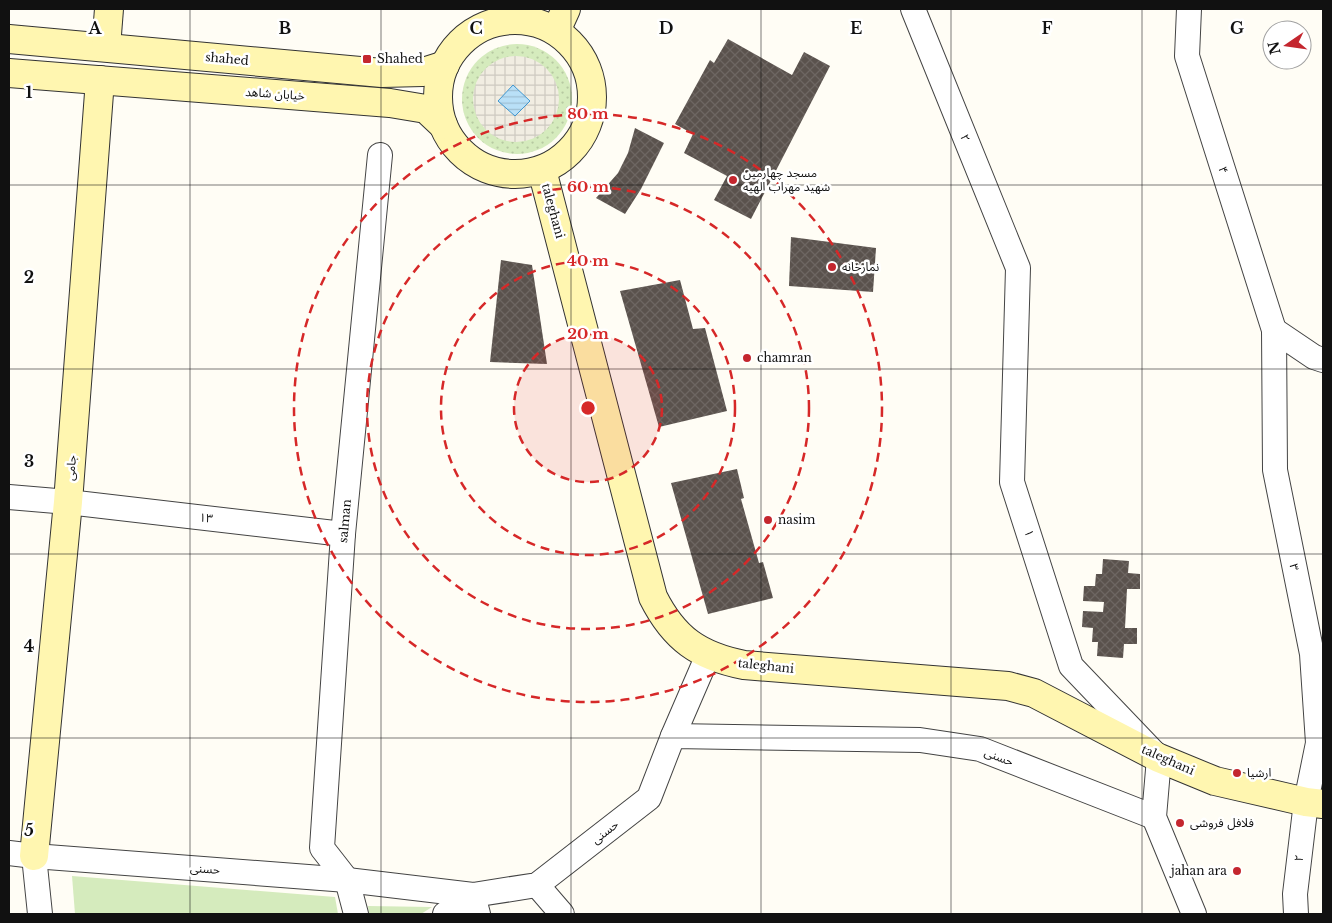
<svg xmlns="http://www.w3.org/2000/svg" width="1332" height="923" viewBox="0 0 1332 923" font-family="'Libre Baskerville','Noto Sans Arabic',serif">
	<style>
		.grass { fill: #d5ebbd }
		.park { fill: url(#park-dots) }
		.plaza { fill: url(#plaza-grid) }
		.water { fill: url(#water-rules); stroke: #3f96cf }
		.building { fill: url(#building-cross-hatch) }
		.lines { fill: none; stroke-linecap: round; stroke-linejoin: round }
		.street-casing { stroke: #444; stroke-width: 26 }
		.secondary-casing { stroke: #333; stroke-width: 30 }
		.street { stroke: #fff; stroke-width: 24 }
		.secondary { stroke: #fff6b0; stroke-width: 28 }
		.grid { fill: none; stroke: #111; stroke-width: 1; stroke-opacity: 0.55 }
		.ring { fill: none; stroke: #d62828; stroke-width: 2.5; stroke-dasharray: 9 6 }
		.poi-dot { fill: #c4262e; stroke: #fff; stroke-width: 2 }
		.labels { text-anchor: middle; stroke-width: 5; stroke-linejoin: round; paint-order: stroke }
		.street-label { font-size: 12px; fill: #111; stroke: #fff }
		.poi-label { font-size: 12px; fill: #111; stroke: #fff; text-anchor: start }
		.grid-label { font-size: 16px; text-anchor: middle; font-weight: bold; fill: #111; stroke: #fff; stroke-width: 5; stroke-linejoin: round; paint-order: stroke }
		.centre { fill: #d62828; stroke: #fff; stroke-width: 2.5 }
		.ring-label { font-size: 15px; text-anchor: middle; font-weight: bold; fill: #d62828; stroke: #fff; stroke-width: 5; stroke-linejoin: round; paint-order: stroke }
	</style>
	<defs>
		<pattern id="park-dots" width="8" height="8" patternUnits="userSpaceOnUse" patternTransform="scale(1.25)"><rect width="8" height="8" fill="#d5ebbd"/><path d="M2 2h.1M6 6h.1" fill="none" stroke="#b6c8a1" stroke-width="1.8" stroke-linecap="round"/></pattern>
		<pattern id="plaza-grid" width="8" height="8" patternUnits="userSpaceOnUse" patternTransform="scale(1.25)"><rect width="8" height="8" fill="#f1ede2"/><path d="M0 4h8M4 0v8" fill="none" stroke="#cecac1"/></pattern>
		<pattern id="water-rules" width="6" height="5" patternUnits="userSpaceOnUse" patternTransform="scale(1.25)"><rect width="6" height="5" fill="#b9e0f7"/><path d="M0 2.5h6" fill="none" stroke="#9ebfd3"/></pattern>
		<pattern id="building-cross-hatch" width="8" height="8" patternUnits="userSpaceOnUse" patternTransform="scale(1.25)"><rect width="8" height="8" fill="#5a524d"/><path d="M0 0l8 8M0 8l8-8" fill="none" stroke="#6d6662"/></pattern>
	</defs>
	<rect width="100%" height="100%" fill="#fffdf5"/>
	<g class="grass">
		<path d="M72,876l263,21 3,17h-263z"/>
		<path d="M368,906l64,1 -11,7h-52z"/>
	</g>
	<circle class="park" cx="517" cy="99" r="55"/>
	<circle class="plaza" cx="516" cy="99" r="43"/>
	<path class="water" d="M513,85l17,16 -15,15 -17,-15z"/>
	<g class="building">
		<path d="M728,39l64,36 12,-23 26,14 -79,153 -37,-19 13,-24 -43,-23 9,-19 -18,-10 35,-64 4,3z"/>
		<path d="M635,128l29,15 -23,46 -16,25 -29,-16 22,-25 10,-20z"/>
		<path d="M791,237l85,11 -3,44 -84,-6z"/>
		<path d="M501,260l31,5 15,99 -57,-2z"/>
		<path d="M680,280l13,49 12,-1 22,83 -68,16 -39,-136z"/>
		<path d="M737,469l7,29 -3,1 18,64 4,-1 10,36 -65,16 -37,-131z"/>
		<path d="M1103,559l26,2 -1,12 12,1v15h-13l-2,39h12v16h-13l-1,14 -26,-2 1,-14h-6l1,-14 -11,-1 1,-16 20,1 1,-10 -21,-1 1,-15h11l1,-12h6z"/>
	</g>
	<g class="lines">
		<defs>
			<g id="street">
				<path d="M913,9l105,259 -6,214 59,184 88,92 -5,59 40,97"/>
				<path d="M1189,9l-2,47 87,274 1,140 37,184 6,89 -12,59 -11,92 1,20"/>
				<path d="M1274,330l40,27 9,3"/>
				<path d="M9,497l59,5 275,32"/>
				<path d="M673,736l35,-81"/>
				<path d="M9,853l25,3 313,24 126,15 64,-10 112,-87 24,-62 247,4 60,9 174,68"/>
				<path d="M34,856l6,58"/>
				<path d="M537,885l25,29"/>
				<path d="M356,914l-9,-34 -25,-32 21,-314 37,-379"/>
				<path d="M445,914l28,-19 5,19"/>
			</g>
			<g id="secondary">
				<circle cx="515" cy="97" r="77"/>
				<path d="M556,31l10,-22"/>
				<path d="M9,39l373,34 41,-1 22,-7"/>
				<path d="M106,47l3,-38"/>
				<path d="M9,73l381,30 36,6 17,16"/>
				<path d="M542,170l111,427c21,42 46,59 91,68l264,21 26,7 125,65 56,23 91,21 17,2"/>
				<path d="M34,856l34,-354 32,-422"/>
			</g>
		</defs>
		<use href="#street" class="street-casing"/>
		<use href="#secondary" class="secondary-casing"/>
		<use href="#street" class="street"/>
		<use href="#secondary" class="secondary"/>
	</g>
	<path class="grid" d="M190,9v905M381,9v905M571,9v905M761,9v905M951,9v905M1142,9v905M9,185h1314M9,369h1314M9,554h1314M9,738h1314"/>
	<circle cx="588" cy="408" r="74" fill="#d62828" fill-opacity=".12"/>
	<g class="ring">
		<circle cx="588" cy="408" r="74"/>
		<circle cx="588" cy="408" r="147"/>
		<circle cx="588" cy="408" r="221"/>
		<circle cx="588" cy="408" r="294"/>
	</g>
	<g class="poi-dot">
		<rect x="362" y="54" width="10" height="10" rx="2.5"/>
		<circle cx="733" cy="180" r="5"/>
		<circle cx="832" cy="267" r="5"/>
		<circle cx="747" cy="358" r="5"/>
		<circle cx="768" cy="520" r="5"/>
		<circle cx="1237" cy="773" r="5"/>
		<circle cx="1180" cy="823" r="5"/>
		<circle cx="1237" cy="871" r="5"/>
	</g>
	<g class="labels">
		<g class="street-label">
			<text transform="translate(227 59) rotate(5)" y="4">shahed</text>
			<text transform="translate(275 94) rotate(4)" y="4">خیابان شاهد</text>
			<text transform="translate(965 138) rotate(68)" y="4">۲</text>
			<text transform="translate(1223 170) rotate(72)" y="4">۴</text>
			<text transform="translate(553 211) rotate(75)" y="4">taleghani</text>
			<text transform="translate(71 468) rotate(-86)" y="4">جامی</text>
			<text transform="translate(206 518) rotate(7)" y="4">۱۳</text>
			<text transform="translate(345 521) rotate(-85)" y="4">salman</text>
			<text transform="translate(1029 533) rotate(73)" y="4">۱</text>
			<text transform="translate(1294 567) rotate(79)" y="4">۳</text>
			<text transform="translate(766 666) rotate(6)" y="4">taleghani</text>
			<text transform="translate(999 757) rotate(21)" y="4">حسنی</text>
			<text transform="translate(1168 760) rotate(24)" y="4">taleghani</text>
			<text transform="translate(605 832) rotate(-38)" y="4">حسنی</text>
			<text transform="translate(1299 858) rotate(-83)" y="4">۲</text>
			<text transform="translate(205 869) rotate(4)" y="4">حسنی</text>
		</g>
		<g class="poi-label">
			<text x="377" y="63">Shahed</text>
			<text x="743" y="177">مسجد چهارمین<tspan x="743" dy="14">شهید مهراب الهیه</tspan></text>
			<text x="842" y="271">نمازخانه</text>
			<text x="757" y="362">chamran</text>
			<text x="778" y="524">nasim</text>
			<text x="1247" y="777">ارشیا</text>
			<text x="1190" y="827">فلافل فروشی</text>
			<text x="1227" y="875" text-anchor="end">jahan ara</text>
		</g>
	</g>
	<g class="grid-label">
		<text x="95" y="34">A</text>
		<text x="285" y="34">B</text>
		<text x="476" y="34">C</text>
		<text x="666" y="34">D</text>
		<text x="856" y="34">E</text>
		<text x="1047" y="34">F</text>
		<text x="1237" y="34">G</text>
		<text x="29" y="98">1</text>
		<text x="29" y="283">2</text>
		<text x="29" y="467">3</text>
		<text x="29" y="652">4</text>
		<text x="29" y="836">5</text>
	</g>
	<circle cx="588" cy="408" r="8" class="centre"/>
	<g class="ring-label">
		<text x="588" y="119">80 m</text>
		<text x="588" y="192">60 m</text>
		<text x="588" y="266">40 m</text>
		<text x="588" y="339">20 m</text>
	</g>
	<rect width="1332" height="923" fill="none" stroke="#111111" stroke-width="20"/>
	<g transform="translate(1287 45) rotate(257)"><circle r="24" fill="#ffffff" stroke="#a0a0a0"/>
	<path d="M0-4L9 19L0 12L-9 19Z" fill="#c4262e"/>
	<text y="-8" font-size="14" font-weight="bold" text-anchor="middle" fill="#111111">N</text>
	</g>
</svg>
